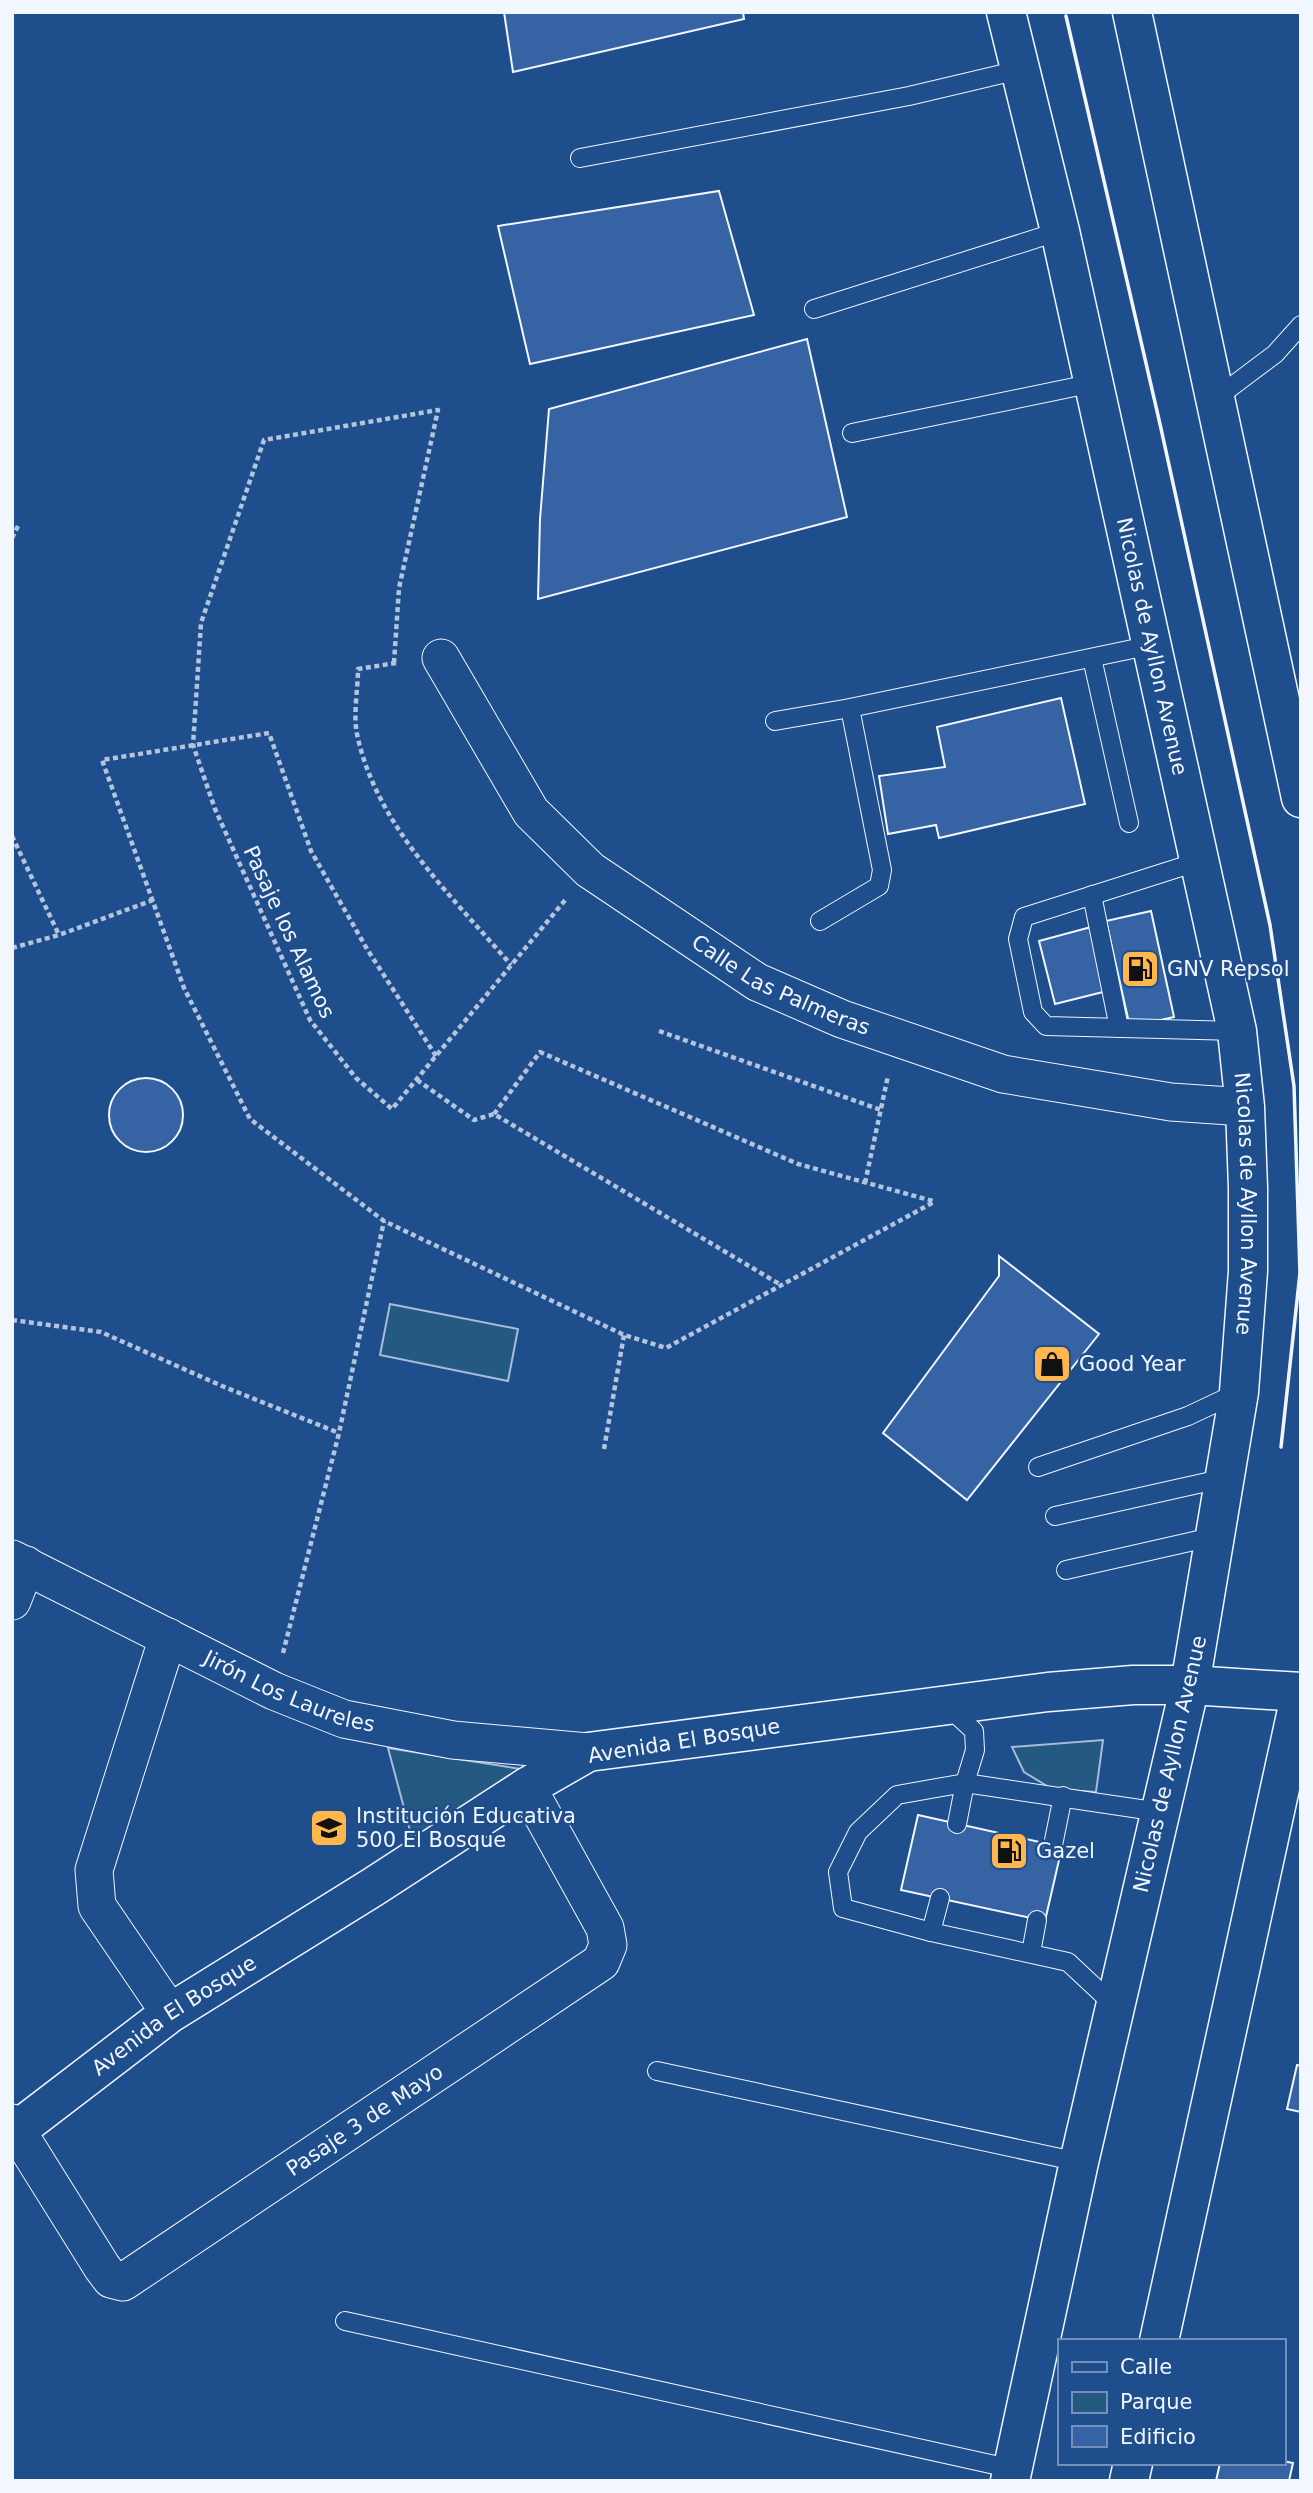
<svg xmlns="http://www.w3.org/2000/svg" width="1313" height="2493" viewBox="0 0 1313 2493" font-family="'DejaVu Sans',sans-serif">
	<style>
		.green { fill: #245a82; stroke: #a8bbd7; stroke-width: 2 }
		.building { fill: #3563a3; stroke: #f2f6ff; stroke-width: 2 }
		.lines { fill: none; stroke-linecap: round; stroke-linejoin: round }
		.service-casing { stroke: #f2f6ff; stroke-width: 20 }
		.minor-casing { stroke: #f2f6ff; stroke-width: 39 }
		.tertiary-casing { stroke: #f2f6ff; stroke-width: 41 }
		.primary-casing { stroke: #f2f6ff; stroke-width: 41 }
		.path { stroke: #b3c4dc; stroke-width: 4.5; stroke-dasharray: 5 3.5; stroke-linecap: butt }
		.service { stroke: #1f4e8c; stroke-width: 18 }
		.minor { stroke: #1f4e8c; stroke-width: 37 }
		.tertiary { stroke: #1f4e8c; stroke-width: 38 }
		.primary { stroke: #1f4e8c; stroke-width: 38 }
		.wall { stroke: #f2f6ff; stroke-width: 3.5 }
		.labels { text-anchor: middle; stroke-width: 5; stroke-linejoin: round; paint-order: stroke }
		.street-label { font-size: 21px; fill: #f2f6ff; stroke: #1f4e8c }
		.poi-label { font-size: 21px; fill: #f2f6ff; stroke: #1f4e8c; text-anchor: start }
	</style>
	<rect width="100%" height="100%" fill="#1f4e8c"/>
	<g class="green">
		<path d="M390,1304l128,25 -10,52 -128,-26z"/>
		<path d="M1103,1740l-7,52 -44,-3 -28,-17 -12,-25z"/>
		<path d="M388,1748l152,24 -128,66z"/>
	</g>
	<g class="building">
		<path d="M504,12h239l1,7 -231,53z"/>
		<path d="M719,191l35,124 -224,49 -32,-138z"/>
		<path d="M807,339l40,178 -309,82 2,-80 9,-110z"/>
		<path d="M1061,698l24,106 -146,34 -3,-13 -48,9 -9,-58 66,-9 -8,-40z"/>
		<path d="M1151,911l23,106 -44,10 -24,-106z"/>
		<path d="M1091,927l16,64 -52,13 -16,-63z"/>
		<circle cx="146" cy="1115" r="37"/>
		<path d="M999,1256l100,78 -132,166 -84,-67 116,-157z"/>
		<path d="M918,1815l144,32 -17,74 -144,-31z"/>
		<path d="M1297,2065l4,1v46l-14,-3z"/>
		<path d="M1283,2461l10,2 -4,18h-73l4,-18h63z"/>
	</g>
	<g class="lines">
		<defs>
			<g id="service">
				<path d="M580,158l329,-62 110,-26"/>
				<path d="M814,309l246,-78"/>
				<path d="M1215,399l60,-45 26,-29"/>
				<path d="M852,433l242,-50"/>
				<path d="M1092,658l37,165"/>
				<path d="M775,721l75,-13 302,-63"/>
				<path d="M1200,861l-176,56 -6,22 15,73 13,14 191,5"/>
				<path d="M1092,895l27,133"/>
				<path d="M820,921l59,-35 3,-16 -32,-162"/>
				<path d="M1038,1467l150,-51 51,-24"/>
				<path d="M1055,1516l170,-38"/>
				<path d="M1066,1570l150,-34"/>
				<path d="M947,1706l27,25 1,19 -10,33 -68,12 -39,37 -20,40 5,36 88,24 137,30 47,44"/>
				<path d="M957,1824l8,-41 195,29"/>
				<path d="M1053,1845l10,-49"/>
				<path d="M931,1932l9,-34"/>
				<path d="M1031,1953l6,-33"/>
				<path d="M657,2071l422,91"/>
				<path d="M345,2321l668,148"/>
			</g>
			<g id="minor">
				<path id="s1" d="M441,658l90,154 59,58 167,112 85,37 161,55 168,28 74,5"/>
				<path id="s2" d="M12,1559l262,132 70,28 109,21 135,12"/>
				<path d="M12,1601l14,-36"/>
				<path d="M168,1637l-74,233 3,36 73,107"/>
				<path id="s3" d="M12,2123l90,144 9,12 12,3 478,-320 7,-17 -3,-17 -78,-141"/>
			</g>
			<g id="tertiary">
				<path id="s4" d="M12,2134l158,-121 203,-126 154,-100 61,-35 460,-60 85,-7h57l111,7"/>
			</g>
			<g id="primary">
				<path id="s5" d="M1006,12l54,219 177,800 8,76 3,81v83l-9,121 -49,293 -111,477 -69,319"/>
				<path d="M1132,12l169,786"/>
				<path d="M1159,2341l142,-649"/>
				<path d="M1129,2481l4,-18"/>
			</g>
		</defs>
		<use href="#service" class="service-casing"/>
		<use href="#minor" class="minor-casing"/>
		<use href="#tertiary" class="tertiary-casing"/>
		<use href="#primary" class="primary-casing"/>
		<g class="path">
			<path d="M12,538l6,-12"/>
			<path d="M394,663l5,-75 39,-178 -174,30 -63,183 -8,122 22,64 95,211 46,58 36,31 174,-210"/>
			<path d="M396,663l-38,6c0,20 -5,45 -1,65 19,92 95,162 154,231"/>
			<path d="M12,836l47,99"/>
			<path d="M12,948l47,-13 94,-35"/>
			<path d="M659,1031l222,79"/>
			<path d="M436,1056l-69,-107 -56,-98 -42,-118 -167,27 82,228 66,131 134,102 240,114 42,13 268,-146"/>
			<path d="M417,1080l57,40 20,-6 287,171"/>
			<path d="M494,1114l46,-62 258,112 135,37"/>
			<path d="M865,1183l23,-107"/>
			<path d="M12,1320l89,12 121,54 117,47"/>
			<path d="M604,1449l20,-114"/>
			<path d="M283,1653l56,-220 45,-212"/>
		</g>
		<use href="#service" class="service"/>
		<use href="#minor" class="minor"/>
		<use href="#tertiary" class="tertiary"/>
		<use href="#primary" class="primary"/>
		<path class="wall" d="M1066,16l94,408 110,501 24,161 6,187 -19,174"/>
	</g>
	<defs>
		<symbol id="fuel-square" viewBox="-11 -11 22 22"><rect x="-9" y="-9" width="18" height="18" rx="4" fill="#ffb74d" stroke="#1f4e8c"/><path d="M-5.5-6h7V0h2V4h1.3V-2.5L3-4.5l.8-.8L6-3V5H2.5V1h-1V6h-7ZM-4.2-4.7v3.2H.2V-4.7Z" fill="#111"/></symbol>
		<symbol id="shop-square" viewBox="-11 -11 22 22"><rect x="-9" y="-9" width="18" height="18" rx="4" fill="#ffb74d" stroke="#1f4e8c"/><path d="M-5-2.5h2.3a2.7 3.5 0 0 1 5.4 0H5L5.5 6h-11ZM-1.5-2.5h3a1.5 2.3 0 0 0-3 0Z" fill="#111"/></symbol>
		<symbol id="school-square" viewBox="-11 -11 22 22"><rect x="-9" y="-9" width="18" height="18" rx="4" fill="#ffb74d" stroke="#1f4e8c"/><path d="M0-5L7-2L0 1L-7-2ZM-4 1L0 2.5L4 1V4Q0 6-4 4Z" fill="#111"/></symbol>
	</defs>
	<g fill-rule="evenodd">
		<use href="#fuel-square" x="1118" y="947" width="44" height="44"/>
		<use href="#shop-square" x="1030" y="1342" width="44" height="44"/>
		<use href="#school-square" x="307" y="1806" width="44" height="44"/>
		<use href="#fuel-square" x="987" y="1829" width="44" height="44"/>
	</g>
	<g class="labels">
		<g class="street-label">
			<text dy="7" stroke="none"><textPath href="#s5" startOffset="651">Nicolas de Ayllon Avenue</textPath></text>
			<text transform="translate(289 932) rotate(65)" y="7">Pasaje los Alamos</text>
			<text dy="7" stroke="none"><textPath href="#s1" startOffset="485">Calle Las Palmeras</textPath></text>
			<text dy="7" stroke="none"><textPath href="#s5" startOffset="1218">Nicolas de Ayllon Avenue</textPath></text>
			<text dy="7" stroke="none"><textPath href="#s2" startOffset="308">Jirón Los Laureles</textPath></text>
			<text transform="translate(684 1741) rotate(-9)" y="7">Avenida El Bosque</text>
			<text transform="translate(1170 1764) rotate(-77)" y="7">Nicolas de Ayllon Avenue</text>
			<text dy="7" stroke="none"><textPath href="#s4" startOffset="201">Avenida El Bosque</textPath></text>
			<text dy="7" stroke="none"><textPath href="#s3" startOffset="488">Pasaje 3 de Mayo</textPath></text>
		</g>
		<g class="poi-label">
			<text x="1167" y="976">GNV Repsol</text>
			<text x="1079" y="1371">Good Year</text>
			<text x="356" y="1823">Institución Educativa<tspan x="356" dy="24">500 El Bosque</tspan></text>
			<text x="1036" y="1858">Gazel</text>
		</g>
	</g>
	<rect width="1313" height="2493" fill="none" stroke="#f2f6ff" stroke-width="28"/>
	<rect x="1058" y="2339" width="228" height="126" fill="#1f4e8c" stroke="#7391ba" stroke-width="2"/>
	<rect x="1072" y="2362" width="35" height="10" fill="#1f4e8c" stroke="#7391ba" stroke-width="2"/>
	<text x="1120" y="2374" font-size="21" fill="#f2f6ff">Calle</text>
	<rect x="1072" y="2392" width="35" height="21" fill="#245a82" stroke="#7391ba" stroke-width="2"/>
	<text x="1120" y="2409" font-size="21" fill="#f2f6ff">Parque</text>
	<rect x="1072" y="2426" width="35" height="21" fill="#3563a3" stroke="#7391ba" stroke-width="2"/>
	<text x="1120" y="2444" font-size="21" fill="#f2f6ff">Edificio</text>
</svg>
